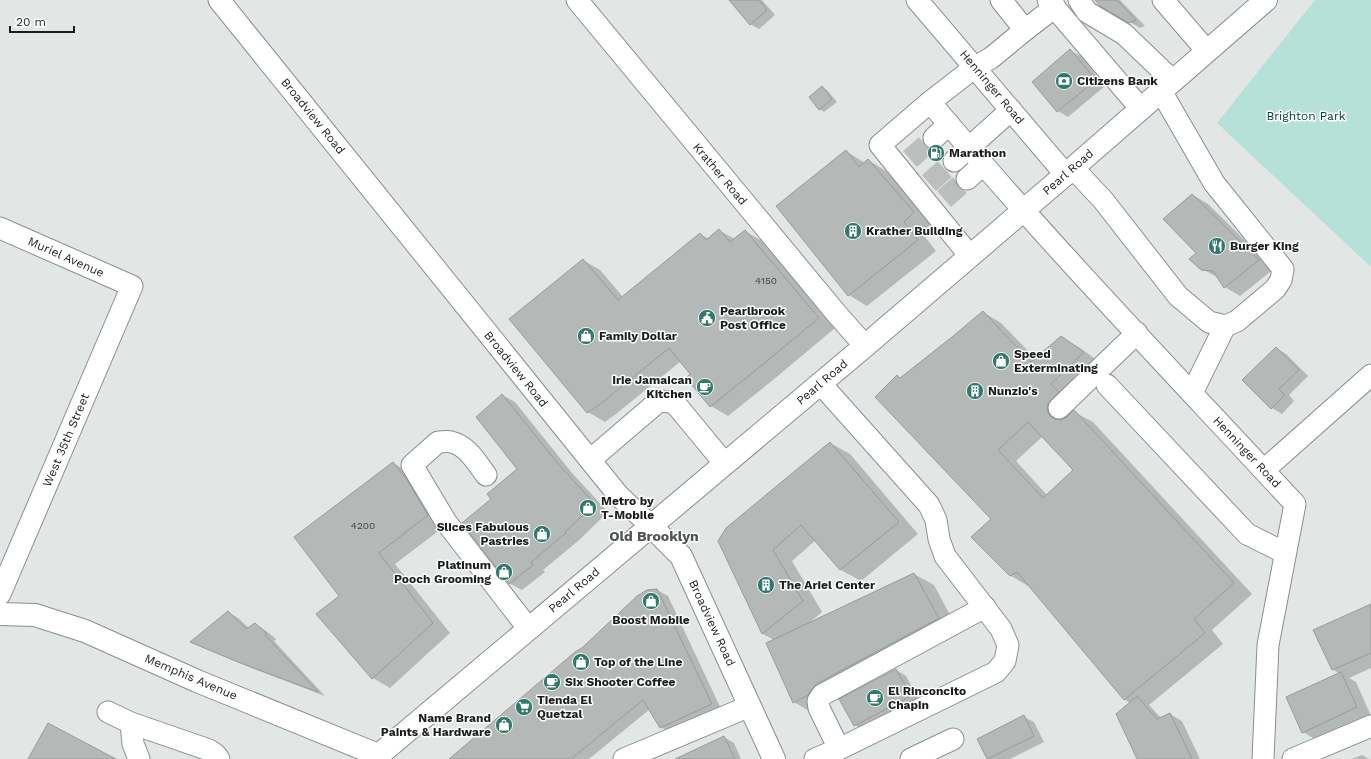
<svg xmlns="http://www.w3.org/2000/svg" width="1371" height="759" viewBox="0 0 1371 759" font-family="'Work Sans',sans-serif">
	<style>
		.green { fill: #b6e1d8 }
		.shadow { fill: #0003; fill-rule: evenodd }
		.building { fill: #b4b8b7; stroke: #989d9c; fill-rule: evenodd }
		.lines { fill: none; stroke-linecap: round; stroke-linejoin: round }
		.minor-tunnel { stroke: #babebd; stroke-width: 21; stroke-dasharray: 21 10; stroke-linecap: butt }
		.minor-casing { stroke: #8a8e8d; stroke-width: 23 }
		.major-casing { stroke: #8a8e8d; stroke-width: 24 }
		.minor { stroke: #fff; stroke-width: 21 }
		.major { stroke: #fff; stroke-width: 22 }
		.labels { text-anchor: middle; stroke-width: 3; stroke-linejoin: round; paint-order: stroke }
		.number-label { font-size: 10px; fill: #424444 }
		.poi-label { font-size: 12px; font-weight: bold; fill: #1c1e1e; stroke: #fff; text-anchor: start }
		.street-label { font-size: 12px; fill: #1c1e1e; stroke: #fff }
		.park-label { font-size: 12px; fill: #01423a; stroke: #fff }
		.quarter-label { font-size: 14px; font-weight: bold; fill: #4f5352; stroke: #fff }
	</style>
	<rect width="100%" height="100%" fill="#e2e6e5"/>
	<path class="green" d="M1315,0h56v267l-154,-144z"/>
	<g class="shadow">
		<path d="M730,0h32l13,15 -16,14 -9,-5z"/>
		<path d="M1096,0h24l25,26 -5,2 -39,-23z"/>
		<path d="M1070,51l11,5 24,30 -37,31 -10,-6z"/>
		<path d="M822,87l5,3 10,12 -13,10 -4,-3z"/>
		<path d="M846,151l19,12 3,-3 18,11 46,52 -10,10 14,18 -69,55 -18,-11z"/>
		<path d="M1193,195l15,9 66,65 -34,27 -15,-9 -6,-9 -17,-9z"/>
		<path d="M720,231l15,8 10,-8 17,10 73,87 -62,52 -45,36 -17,-10 -19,-32 -11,-13 -65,53 -11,8 -17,-10 -5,-152 17,10 23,27 77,-63 9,5z"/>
		<path d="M983,312l18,11 35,36 25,-22 19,11 21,15 -35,52v4l8,-7 19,10 159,172 -40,36 11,14 -74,61 12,13 9,-4 12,7 18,38h-62l-8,-56 -6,-4 -94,-112 -19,-11 -38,-39 19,-18 -92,-141 52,-40zM1043,436l32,34 -28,25 -31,-34z"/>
		<path d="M1276,348l10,6 22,22 -19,19 5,6 -12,13 -10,-6z"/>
		<path d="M502,395l13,7 57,71 36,39 -30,29 -35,29 2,2 -23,18 -13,-7 -16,-84 26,-30z"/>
		<path d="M830,443l20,11 68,80 -57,47 -20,-11 -25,-30 -24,21 30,51 -12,10 104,-48 20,11 24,45 -122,65 -9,11 -13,8 -20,-12 -20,-62 -11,-6 -44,-93z"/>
		<path d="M393,463l17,10 35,53 -50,38 55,69 -60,55 -17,-10 -55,-64 22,-18z"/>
		<path d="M657,590l11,6 54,115 -50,23 -11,-7 -11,-18 -61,50h-101l95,-111z"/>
		<path d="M1371,607v61l-22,10 7,4 15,34 -53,25 -15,-9 37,-58 -8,-5z"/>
		<path d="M228,612l10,6 11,10 6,-4 10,6 11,9 -2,2 51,55 -76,-29 -48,-20 -10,-5z"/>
		<path d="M896,670l10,6 14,26 -55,29 -10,-6z"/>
		<path d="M1024,717l10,5 10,20 -34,17h-22l-10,-19z"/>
		<path d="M724,737l10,6 7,16h-63z"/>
		<path d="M1362,755l7,4h-17z"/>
	</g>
	<g class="building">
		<path d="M729,0h30l8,10 -17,15z"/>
		<path d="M1095,0h22l19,20 -7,3 -29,-17z"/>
		<path d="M1070,49l26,31 -39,32 -25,-30z"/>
		<path d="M822,86l10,13 -13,11 -10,-13z"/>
		<path d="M846,150l13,17 9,-8 46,53 -10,10 14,18 -70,56 -72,-90z"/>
		<path d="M1192,194l67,66 -35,28 -11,-17 -12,-1 -12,-11 7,-6 -33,-34z"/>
		<path d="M719,229l11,13 15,-12 74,88 -63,52 -46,37 -24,-29 4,-4 -21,-26 -70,57 -12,8 -78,-94 74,-60 35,41 82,-67 6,7z"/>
		<path d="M983,311l48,51 30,-26 23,16 -33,32 8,8 -11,12 -1,6 3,6 5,3 6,1 6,-3 7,-7 160,173 -40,36 11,14 -81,67 -107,-128 -7,4 -39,-39 20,-18 -116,-122 22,-22 3,3 52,-41zM1028,422l45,48 -30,28 -45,-48z"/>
		<path d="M1276,347l23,23 -20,19 6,6 -14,14 -29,-29z"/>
		<path d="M502,394l57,71 36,39 -30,28 1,1 -35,29 2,3 -24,19 -47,-61 29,-24 -4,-5 30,-25 -41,-52z"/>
		<path d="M830,442l69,80 -59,48 -39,-45 -28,25 30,51 -41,33 -44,-93 8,-13z"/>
		<path d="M393,462l14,18 21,35 -49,38 54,70 -61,56 -56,-65 23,-18 -45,-59z"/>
		<path d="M914,573l25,45 -123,66 -8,11 -15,8 -27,-60z"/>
		<path d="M657,589l55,115 -52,24 -17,-28 -72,59h-122l126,-107 8,-5 54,-51 10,-6z"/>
		<path d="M1371,604v49l-39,17 -19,-40z"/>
		<path d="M228,611l18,18 9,-6 11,10 -1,2 53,57 -80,-30 -48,-20z"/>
		<path d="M896,669l15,27 -57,30 -15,-27z"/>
		<path d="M1341,672l16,35 -55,26 -16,-36z"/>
		<path d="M1137,696l20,23 13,-6 22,46h-55l-21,-45z"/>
		<path d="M1024,715l10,21 -47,23 -10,-20z"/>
		<path d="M48,723l68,36h-88z"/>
		<path d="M724,736l11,23h-60z"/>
	</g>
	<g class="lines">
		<g class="minor-tunnel">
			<path d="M910,159l24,-21"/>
			<path d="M929,183l25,-22"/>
			<path d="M944,199l23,-20"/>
		</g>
		<defs>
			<g id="minor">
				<path d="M219,0l400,496 32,30"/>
				<path d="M577,0l259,313 29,33"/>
				<path d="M917,0l149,175"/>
				<path d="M1001,0l24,30 -34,28 -16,9 -45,35c116,139 242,269 365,402l-27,141 -5,114"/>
				<path d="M1048,0l93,109"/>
				<path d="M1079,0l8,12 37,22 49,47"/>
				<path d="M1163,0l44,51"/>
				<path d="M1025,30l30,-23"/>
				<path d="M930,102l-50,43 90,111"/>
				<path d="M934,138l15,-14"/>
				<path d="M954,161l57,-51"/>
				<path d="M1073,168l30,32 75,96 31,26 16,4 12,-5 38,-32 6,-9 2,-11 -69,-86 -53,-92"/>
				<path d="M967,179l16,-14"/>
				<path d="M0,228l132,58 -132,308"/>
				<path d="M1107,385l140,149 38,19"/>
				<path d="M1192,393l33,-67"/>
				<path d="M1059,408l78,-75"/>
				<path d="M590,460l69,-59 12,1 7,5 47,57"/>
				<path d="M1264,470l107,-95"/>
				<path d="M486,475c-9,-12 -19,-30 -35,-33 -4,-1 -9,0 -13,0l-26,23 34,57 82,106"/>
				<path d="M108,712l23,11 78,27 6,4 4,5"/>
				<path d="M131,723l2,21 6,15"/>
				<path d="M839,749l-20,-41 -1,-7 4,-6 163,-88"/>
				<path d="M624,759l126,-53"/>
				<path d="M815,759l24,-10 157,-77 9,-11 3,-16 -7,-16 -56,-73 -6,-17 -3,-19 -7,-15 -109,-122"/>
				<path d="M911,759l42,-20"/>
				<path d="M1293,759l78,-33"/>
			</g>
			<g id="major">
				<path d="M651,526l30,30 93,203"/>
				<path d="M0,614l35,1 50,16 112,50 181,74"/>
				<path d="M374,759l491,-413 208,-178 193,-168"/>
			</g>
		</defs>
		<use href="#minor" class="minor-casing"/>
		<use href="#major" class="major-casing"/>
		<use href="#minor" class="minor"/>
		<use href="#major" class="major"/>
	</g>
	<defs>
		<symbol id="bank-disc" viewBox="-11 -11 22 22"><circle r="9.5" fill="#33786d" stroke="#fff"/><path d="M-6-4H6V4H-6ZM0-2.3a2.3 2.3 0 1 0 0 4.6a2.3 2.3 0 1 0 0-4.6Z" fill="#fff"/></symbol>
		<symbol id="fuel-disc" viewBox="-11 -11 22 22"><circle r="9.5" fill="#33786d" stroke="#fff"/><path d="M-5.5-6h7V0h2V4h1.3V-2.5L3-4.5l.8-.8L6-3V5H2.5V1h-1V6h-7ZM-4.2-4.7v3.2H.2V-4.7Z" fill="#fff"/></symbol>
		<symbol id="building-disc" viewBox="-11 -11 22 22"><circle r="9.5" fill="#33786d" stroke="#fff"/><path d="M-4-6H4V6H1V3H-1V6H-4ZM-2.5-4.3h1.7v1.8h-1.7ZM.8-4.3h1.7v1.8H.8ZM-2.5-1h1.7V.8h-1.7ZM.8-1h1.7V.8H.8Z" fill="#fff"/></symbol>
		<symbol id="restaurant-disc" viewBox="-11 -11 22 22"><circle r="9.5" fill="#33786d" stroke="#fff"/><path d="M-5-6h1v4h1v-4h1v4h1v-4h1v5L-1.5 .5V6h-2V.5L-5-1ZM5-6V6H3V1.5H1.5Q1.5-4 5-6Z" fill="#fff"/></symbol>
		<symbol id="civic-disc" viewBox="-11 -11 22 22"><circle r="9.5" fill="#33786d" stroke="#fff"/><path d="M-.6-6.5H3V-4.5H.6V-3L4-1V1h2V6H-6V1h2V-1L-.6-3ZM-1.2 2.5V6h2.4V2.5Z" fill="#fff"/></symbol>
		<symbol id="shop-disc" viewBox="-11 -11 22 22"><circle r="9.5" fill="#33786d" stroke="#fff"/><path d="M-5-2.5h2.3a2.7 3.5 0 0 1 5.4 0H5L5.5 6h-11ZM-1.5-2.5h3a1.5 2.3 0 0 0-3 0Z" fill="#fff"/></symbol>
		<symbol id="cafe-disc" viewBox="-11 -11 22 22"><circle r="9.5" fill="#33786d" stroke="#fff"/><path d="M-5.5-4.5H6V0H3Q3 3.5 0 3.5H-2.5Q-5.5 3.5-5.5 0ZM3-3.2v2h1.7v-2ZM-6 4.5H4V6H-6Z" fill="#fff"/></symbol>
		<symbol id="supermarket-disc" viewBox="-11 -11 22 22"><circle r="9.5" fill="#33786d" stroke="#fff"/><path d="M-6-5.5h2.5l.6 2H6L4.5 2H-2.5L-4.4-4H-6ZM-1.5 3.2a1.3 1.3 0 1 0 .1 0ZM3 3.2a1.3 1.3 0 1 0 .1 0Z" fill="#fff"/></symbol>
	</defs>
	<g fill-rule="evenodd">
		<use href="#bank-disc" x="1054" y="71" width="20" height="20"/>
		<use href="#fuel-disc" x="926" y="143" width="20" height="20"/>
		<use href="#building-disc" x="843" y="221" width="20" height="20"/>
		<use href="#restaurant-disc" x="1207" y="236" width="20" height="20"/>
		<use href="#civic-disc" x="697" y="308" width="20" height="20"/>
		<use href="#shop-disc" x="576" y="326" width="20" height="20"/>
		<use href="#shop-disc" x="991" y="351" width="20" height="20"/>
		<use href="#cafe-disc" x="695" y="377" width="20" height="20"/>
		<use href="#building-disc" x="965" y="381" width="20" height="20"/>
		<use href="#shop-disc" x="578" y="498" width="20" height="20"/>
		<use href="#shop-disc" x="532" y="524" width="20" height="20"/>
		<use href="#shop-disc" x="494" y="562" width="20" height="20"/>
		<use href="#building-disc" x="756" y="575" width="20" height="20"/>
		<use href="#shop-disc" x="641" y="591" width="20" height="20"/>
		<use href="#shop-disc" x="571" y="652" width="20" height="20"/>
		<use href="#cafe-disc" x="542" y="672" width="20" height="20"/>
		<use href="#cafe-disc" x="865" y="688" width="20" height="20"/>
		<use href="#supermarket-disc" x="514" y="697" width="20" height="20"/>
		<use href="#shop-disc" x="494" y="715" width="20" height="20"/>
	</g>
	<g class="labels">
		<g class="number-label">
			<text x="766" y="284">4150</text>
			<text x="363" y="529">4200</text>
		</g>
		<g class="poi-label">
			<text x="1077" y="85">Citizens Bank</text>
			<text x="949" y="157">Marathon</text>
			<text x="866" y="235">Krather Building</text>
			<text x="1230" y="250">Burger King</text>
			<text x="720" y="315">Pearlbrook<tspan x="720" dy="14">Post Office</tspan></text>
			<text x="599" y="340">Family Dollar</text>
			<text x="1014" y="358">Speed<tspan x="1014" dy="14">Exterminating</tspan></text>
			<text x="692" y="384" text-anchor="end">Irie Jamaican<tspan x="692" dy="14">Kitchen</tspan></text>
			<text x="988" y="395">Nunzio's</text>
			<text x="601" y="505">Metro by<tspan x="601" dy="14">T-Mobile</tspan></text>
			<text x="529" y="531" text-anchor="end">Slices Fabulous<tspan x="529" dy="14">Pastries</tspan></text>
			<text x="491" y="569" text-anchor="end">Platinum<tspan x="491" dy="14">Pooch Grooming</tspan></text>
			<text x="779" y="589">The Ariel Center</text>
			<text x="651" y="624" text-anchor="middle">Boost Mobile</text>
			<text x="594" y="666">Top of the Line</text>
			<text x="565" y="686">Six Shooter Coffee</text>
			<text x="888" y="695">El Rinconcito<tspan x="888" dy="14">Chapin</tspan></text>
			<text x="537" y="704">Tienda El<tspan x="537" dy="14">Quetzal</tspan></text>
			<text x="491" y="722" text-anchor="end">Name Brand<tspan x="491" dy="14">Paints &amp; Hardware</tspan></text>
		</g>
		<g class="street-label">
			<text transform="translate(992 87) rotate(50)" y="4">Henninger Road</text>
			<text transform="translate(313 116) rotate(51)" y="4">Broadview Road</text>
			<text transform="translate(1068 172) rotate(-41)" y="4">Pearl Road</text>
			<text transform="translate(720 174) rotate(50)" y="4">Krather Road</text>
			<text transform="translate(66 257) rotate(24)" y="4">Muriel Avenue</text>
			<text transform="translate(516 369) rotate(51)" y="4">Broadview Road</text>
			<text transform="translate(822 382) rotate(-40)" y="4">Pearl Road</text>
			<text transform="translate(66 440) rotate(-67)" y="4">West 35th Street</text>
			<text transform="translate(1247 452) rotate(47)" y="4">Henninger Road</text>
			<text transform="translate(574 590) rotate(-40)" y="4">Pearl Road</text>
			<text transform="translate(712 623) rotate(65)" y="4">Broadview Road</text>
			<text transform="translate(191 677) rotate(23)" y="4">Memphis Avenue</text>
		</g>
		<g class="park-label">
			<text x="1306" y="120">Brighton Park</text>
		</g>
		<g class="quarter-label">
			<text x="654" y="541">Old Brooklyn</text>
		</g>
	</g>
	<path d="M10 26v6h64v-6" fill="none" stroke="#1c1e1e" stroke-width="2"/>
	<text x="16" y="26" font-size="12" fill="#1c1e1e" stroke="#ffffff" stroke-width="3" paint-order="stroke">20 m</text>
</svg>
